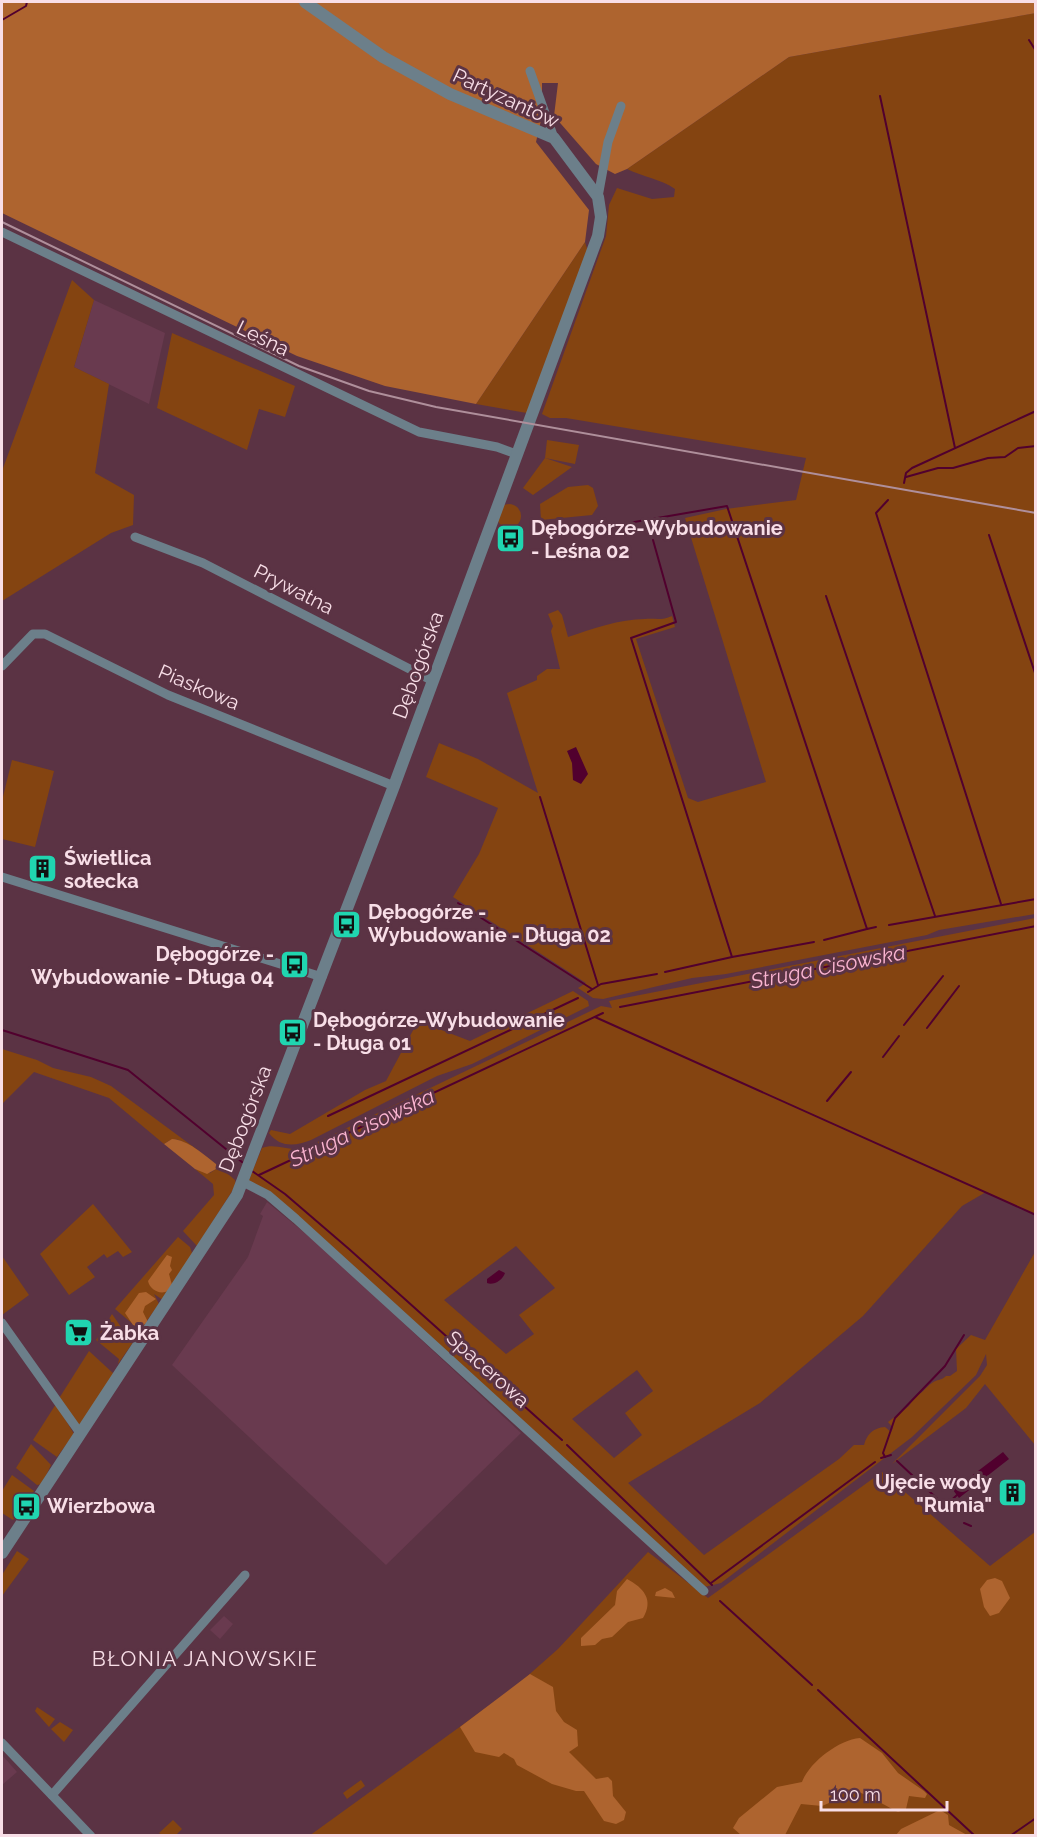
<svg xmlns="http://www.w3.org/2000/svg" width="1037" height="1837" viewBox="0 0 1037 1837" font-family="Raleway,sans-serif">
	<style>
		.built { fill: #693a4f }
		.green { fill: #844411; fill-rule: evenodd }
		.forest { fill: #ae642f }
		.water { fill: #51002e }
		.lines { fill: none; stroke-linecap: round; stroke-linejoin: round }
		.stream { stroke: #51002e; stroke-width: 2 }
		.minor { stroke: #6c7f8a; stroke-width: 9 }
		.tertiary { stroke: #6c7f8a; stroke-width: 12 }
		.rail { stroke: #af8f9b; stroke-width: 2 }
		.labels { text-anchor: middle; stroke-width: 6; stroke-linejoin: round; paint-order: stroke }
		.street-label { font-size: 20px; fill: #f8dee7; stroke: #5b3344 }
		.poi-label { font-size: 20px; font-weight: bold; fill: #f8dee7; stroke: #5b3344; text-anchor: start }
		.water-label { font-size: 21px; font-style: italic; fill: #fab4d0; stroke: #5b3344 }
		.neighbourhood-label { font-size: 21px; letter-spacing: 1.5px; fill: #f8dee7; stroke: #5b3344 }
	</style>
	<rect width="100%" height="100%" fill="#5b3344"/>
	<g class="built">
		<path d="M94,300l71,33 -16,71 -75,-37z"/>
		<path d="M267,1202l55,45 199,186 -135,132 -214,-200 76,-108 15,-41 -3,-2z"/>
		<path d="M224,1616l9,8 -13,15 -10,-9z"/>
		<path d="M2,1755l15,17 -15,13z"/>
	</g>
	<g class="green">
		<path d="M1035,13v901l-96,16 -12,5 -201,39 -34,4 -89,21 -10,-1 -15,-10 8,-5 -133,-86 26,-43 19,-46 -72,-31 13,-34 39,16 60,34 -31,-100 30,-13v-4l10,-7h13l-9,-38 2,-5 -5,-12 10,-4 4,5 6,22c24,-8 52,-18 77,-18 11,-1 16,2 27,-3l3,11 -39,12 52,159 10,4 68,-20 -81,-264 41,-9 70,-9 10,-42 -240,-40h-16l-8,-4 64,-178 3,-31 8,-17 35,11 22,-2 1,-8c-14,-10 -32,-12 -48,-20l162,-112z"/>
		<path d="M585,242l3,10 -61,161 -51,-9z"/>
		<path d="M72,280l22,20 -20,67 35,17 -14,89 39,22 -1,30 -22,8 -109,68v-130z"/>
		<path d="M172,333l123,53 -10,31 -26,-8 -12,41 -90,-42z"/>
		<path d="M547,440l32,5 -4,19 -30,-6 27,9 -39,28 -10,-7 22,-30z"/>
		<path d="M588,485l5,3 5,18 -6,9 -51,5 -1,-16 28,-17z"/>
		<circle cx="509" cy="516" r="12"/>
		<path d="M12,760l42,11 -19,76 -33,-8v-38z"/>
		<path d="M1035,918v297l-49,-23 -24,14 -99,110 -103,87 -132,80 76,72 135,-96 15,-14h10c3,-11 9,-17 21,-18l6,5 2,-4 -5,-6 21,-16 5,-9c9,-4 11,-9 18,-14 5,-4 9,-2 14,-7h4l7,-5 -1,-22 15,-14 14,5 50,-88v193l-50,-61 -19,24 -74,56 88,-88 7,-11 -1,-11 -10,21 -64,62 -191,146 -17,4 -456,-405 14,-34c13,-5 26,3 41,1l298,-143 11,2 -3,-7zM516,1246l39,42 -36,27 15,19 -28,20 -62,-54zM637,1370l16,21 -28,22 17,22 -28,23 -42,-39z"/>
		<path d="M573,991l15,10 1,5 -117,58 -35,12 -126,64c-15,6 -31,8 -42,-7l2,-3 19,4 75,-44 21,-9 32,-60 52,20z"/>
		<path d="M2,1049l35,11 16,8 38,9 20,9 88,65c-14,-6 -21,-18 -35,-7l-55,-46 -75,-26 -32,32z"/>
		<path d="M216,1164l19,16 1,5 -39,61 -14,-15 31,-36 -1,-11 -18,-15 15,4 6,-4z"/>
		<path d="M93,1204l39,48 -9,5 -5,-6 -11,7 -3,-4 -17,13 8,10 -26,18 -29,-41z"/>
		<path d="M178,1237l12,10 3,9 -30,44 -9,-6 5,10 -19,26 -25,-21z"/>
		<path d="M2,1256l27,39 -27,20z"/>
		<path d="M112,1314l9,13 11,5 4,6 -18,26 1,-5 -23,-19z"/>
		<path d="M89,1351l25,23 -32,49 -4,2 -20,-25z"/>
		<path d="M56,1404l18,30 -17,23 -24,-17z"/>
		<path d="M31,1444l20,21 -9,19 -5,1 -21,-17z"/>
		<path d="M882,1472l108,94 45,-34v303l-726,1 206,-149 43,-38 90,-97 60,46z"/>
		<path d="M12,1475l22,16 -21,29 -11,-7v-22z"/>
		<path d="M17,1551l12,8 -27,37v-21z"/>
		<path d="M37,1707l18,12 -6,8 -14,-16z"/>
		<path d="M60,1722l13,8 -9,12 -13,-13z"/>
		<path d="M361,1780l4,6 -18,13 -4,-6z"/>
		<path d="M173,1820l9,9 -6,6h-14l-3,-2z"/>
	</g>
	<g class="forest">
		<path d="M2,2h1033l1,11 -247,44 -162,112 -12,5 -19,-10 -42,-48 4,-33h-16v33l-6,26 53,68 -4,32 -109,162 -91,-18 -88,-30 -295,-143z"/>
		<path d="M172,1139c16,1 31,15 44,25v5l-9,5 -12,-5 -31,-25z"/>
		<path d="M167,1255l5,2 -2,9 2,4 -3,4 3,11 -4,6c-8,4 -18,-1 -20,-10z"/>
		<path d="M146,1292l10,7 -11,7 -2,6 5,10 -7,5 -8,-2 -8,-12 14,-20z"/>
		<path d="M995,1578l7,3 8,17 -11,15 -9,3 -6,-9 -4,-18 7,-9z"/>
		<path d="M627,1579c17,9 27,21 16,39l-15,4 -16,15 -10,2 -7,6 -14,1v-8l34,-33 2,-14z"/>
		<path d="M665,1588l7,4 3,6 -20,-2 1,-4z"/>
		<path d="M530,1674l23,13 3,24 8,11 13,8 1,16 -9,6 27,27 12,-2 4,4 1,15 13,16 -2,8 -8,4 -12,-3 -20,-30h-8l-24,-7 -35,-19 -3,-6 -10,-6 -5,4 -24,-5 -15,-25z"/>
		<path d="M860,1738l22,15 16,20 26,18 3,3 -2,4 -16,-2 -3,13 -8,3c-16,-7 -51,-34 -68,-18l-1,9 -7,3 -21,-2 -16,31h-44l-8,-7 6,-10 38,-31 25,-5c7,-19 36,-42 58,-44z"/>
		<path d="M940,1810l8,5 1,10 18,10h-71l5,-6z"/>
	</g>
	<g class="water">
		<path d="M576,747l12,27 -7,10 -8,-4 -1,-17 -5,-12z"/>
		<path d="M499,1270l6,3c-2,7 -12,13 -18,10v-4z"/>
		<path d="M1003,1452l6,7 -50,39 -6,-8z"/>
	</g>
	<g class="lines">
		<g class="stream">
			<path d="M2,20l24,-14 1,-4"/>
			<path d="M1029,40l7,11"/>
			<path d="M880,96l75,352"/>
			<path d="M906,477l32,-9h15l35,-10 17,-1 13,-9 18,-2"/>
			<path d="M904,483l2,-10 6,-5 124,-57"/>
			<path d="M888,500l-12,13 125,391"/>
			<path d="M989,535l47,141"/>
			<path d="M553,536l174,-30 140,423 9,-2"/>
			<path d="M653,540l23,82 -45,16 101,319 -67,15"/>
			<path d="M826,596l109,320"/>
			<path d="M540,797l58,188"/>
			<path d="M458,903l134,86"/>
			<path d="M889,925l147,-26"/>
			<path d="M824,940l43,-11"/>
			<path d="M732,957l82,-15"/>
			<path d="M588,992l13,-8 56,-10"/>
			<path d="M620,1007l416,-81"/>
			<path d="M595,1017l441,198"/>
			<path d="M904,1025l39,-49"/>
			<path d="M927,1028l32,-42"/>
			<path d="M2,1030l126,40 114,92"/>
			<path d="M883,1057l16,-21"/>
			<path d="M827,1101l24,-29"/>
			<path d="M328,1116l250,-118"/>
			<path d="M252,1171l33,23 64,55 213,191"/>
			<path d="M259,1175l344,-162"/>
			<path d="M567,1445l145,140"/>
			<path d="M885,1457l-2,-4 12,-35 50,-52 19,-31"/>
			<path d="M881,1458l10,-3"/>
			<path d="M897,1461l48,45 12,-11"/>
			<path d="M946,1506l6,6"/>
			<path d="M964,1523l7,3"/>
			<path d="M711,1583l164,-121"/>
			<path d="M720,1601l92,84"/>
			<path d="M818,1690l157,146"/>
			<path d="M1010,1836l26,-18"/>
		</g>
		<g class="minor">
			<path d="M530,71l24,67"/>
			<path d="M598,197l10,-55 13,-36"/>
			<path d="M2,232l417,200 78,15 19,7"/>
			<path d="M135,537l68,26 230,118"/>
			<path d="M2,666l31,-32h12l123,61 226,91"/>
			<path d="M2,877l320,100"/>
			<path d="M243,1182l25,13 28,24 408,372"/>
			<path d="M2,1323l78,110"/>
			<path d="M2,1743l89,93"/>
			<path d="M52,1795l193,-220"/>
		</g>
		<path class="tertiary" d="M2,1553l235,-358 157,-409 204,-550 3,-19 -3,-20 -44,-59 -104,-44 -67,-37 -78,-55"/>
		<path class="rail" d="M2,222l297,144 70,25 67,16 600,106"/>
	</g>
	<defs>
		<symbol id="bus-square" viewBox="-11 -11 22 22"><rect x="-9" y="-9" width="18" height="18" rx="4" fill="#20d5b0" stroke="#5b3344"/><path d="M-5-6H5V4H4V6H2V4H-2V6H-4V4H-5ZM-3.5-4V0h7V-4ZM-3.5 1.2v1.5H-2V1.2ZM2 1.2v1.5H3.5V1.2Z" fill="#111"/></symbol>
		<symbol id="building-square" viewBox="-11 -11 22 22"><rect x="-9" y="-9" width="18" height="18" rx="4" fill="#20d5b0" stroke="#5b3344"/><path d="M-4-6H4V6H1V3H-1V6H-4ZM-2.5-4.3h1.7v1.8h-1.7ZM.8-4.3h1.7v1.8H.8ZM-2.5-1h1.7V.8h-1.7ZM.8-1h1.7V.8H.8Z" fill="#111"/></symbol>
		<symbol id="supermarket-square" viewBox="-11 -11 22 22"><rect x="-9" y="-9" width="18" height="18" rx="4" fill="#20d5b0" stroke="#5b3344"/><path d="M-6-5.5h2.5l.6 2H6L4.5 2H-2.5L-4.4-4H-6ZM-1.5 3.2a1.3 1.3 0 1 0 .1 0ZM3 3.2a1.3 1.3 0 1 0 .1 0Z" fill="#111"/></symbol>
	</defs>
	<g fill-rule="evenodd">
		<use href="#bus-square" x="494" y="522" width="33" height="33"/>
		<use href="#building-square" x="26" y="852" width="33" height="33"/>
		<use href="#bus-square" x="330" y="908" width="33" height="33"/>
		<use href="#bus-square" x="278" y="948" width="33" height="33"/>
		<use href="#bus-square" x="276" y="1016" width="33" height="33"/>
		<use href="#supermarket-square" x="62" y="1316" width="33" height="33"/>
		<use href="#building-square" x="996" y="1476" width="33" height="33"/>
		<use href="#bus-square" x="10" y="1490" width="33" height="33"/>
	</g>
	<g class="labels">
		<g class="street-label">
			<text transform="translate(506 98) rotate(25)" y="7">Partyzantów</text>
			<text transform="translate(263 338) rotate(26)" y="7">Leśna</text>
			<text transform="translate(294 589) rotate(27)" y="7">Prywatna</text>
			<text transform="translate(418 665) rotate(-70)" y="7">Dębogórska</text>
			<text transform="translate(199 687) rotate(23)" y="7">Piaskowa</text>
			<text transform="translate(245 1119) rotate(-69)" y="7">Dębogórska</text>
			<text transform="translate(488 1369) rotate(42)" y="7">Spacerowa</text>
		</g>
		<g class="poi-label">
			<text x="531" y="535">Dębogórze-Wybudowanie<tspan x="531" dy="23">- Leśna 02</tspan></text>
			<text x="64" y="865">Świetlica<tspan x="64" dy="23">sołecka</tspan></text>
			<text x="368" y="919">Dębogórze -<tspan x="368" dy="23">Wybudowanie - Długa 02</tspan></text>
			<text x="274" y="961" text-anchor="end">Dębogórze -<tspan x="274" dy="23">Wybudowanie - Długa 04</tspan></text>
			<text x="313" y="1027">Dębogórze-Wybudowanie<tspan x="313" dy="23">- Długa 01</tspan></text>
			<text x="100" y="1340">Żabka</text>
			<text x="992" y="1489" text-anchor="end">Ujęcie wody<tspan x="992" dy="23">"Rumia"</tspan></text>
			<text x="47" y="1513">Wierzbowa</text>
		</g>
		<g class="water-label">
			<text transform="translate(828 967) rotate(-11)" y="7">Struga Cisowska</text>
			<text transform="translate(362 1128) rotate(-25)" y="7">Struga Cisowska</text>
		</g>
		<g class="neighbourhood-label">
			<text x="205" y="1666">BŁONIA JANOWSKIE</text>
		</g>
	</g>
	<rect width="1037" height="1837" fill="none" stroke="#f8dee7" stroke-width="6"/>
	<path d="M821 1801v9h126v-9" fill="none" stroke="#f8dee7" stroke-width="3"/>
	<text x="830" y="1801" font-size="18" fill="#f8dee7" stroke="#5b3344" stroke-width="4.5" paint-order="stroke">100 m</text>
</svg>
